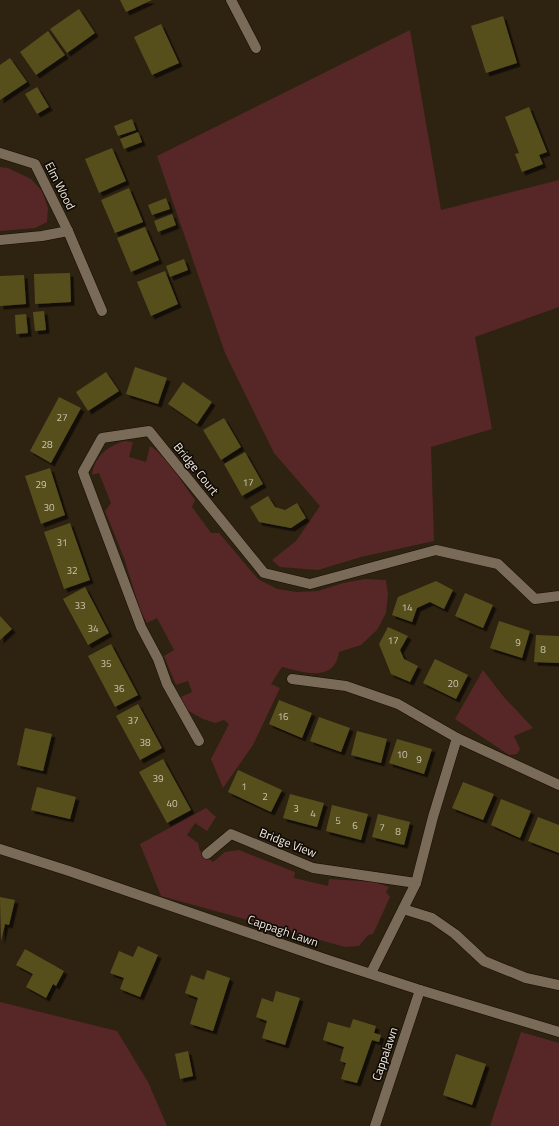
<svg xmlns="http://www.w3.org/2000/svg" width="559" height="1126" viewBox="0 0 559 1126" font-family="'Titillium Web',sans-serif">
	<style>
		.green { fill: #572728 }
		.building { fill: #574f1e; filter: url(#shadow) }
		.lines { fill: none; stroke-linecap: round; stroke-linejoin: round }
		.minor-casing { stroke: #160b00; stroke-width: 11 }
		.minor { stroke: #796b58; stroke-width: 10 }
		.labels { text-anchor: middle; stroke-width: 3.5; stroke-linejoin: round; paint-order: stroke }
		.number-label { font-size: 10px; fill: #cdc5b1 }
		.street-label { font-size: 12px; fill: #f4ece2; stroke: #120c06 }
	</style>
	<defs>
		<filter id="shadow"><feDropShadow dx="3.5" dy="3.5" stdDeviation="0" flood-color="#0009"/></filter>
	</defs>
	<rect width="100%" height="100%" fill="#2e2211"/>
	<g class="green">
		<path d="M410,30l31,180 118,-30v127l-84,30 17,92 -61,18 3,94 -73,16 -43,13 -38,-3 -8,-7 24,-19 24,-35 -46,-53 -49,-100 -68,-197z"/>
		<path d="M0,167l8,1 23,11 11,12 6,17 -1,14 -12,6 -35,3z"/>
		<path d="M124,441l9,1 -4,15 17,5 4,-16c17,10 33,38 45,54l-3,7 19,26h8l39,46 19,10 20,3 21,-1 25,-8 22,-4 21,1 2,14 -2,19 -9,17 -16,15 -22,7c-1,4 -2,9 -4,12 -12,17 -38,6 -53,3l-11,17 9,4 -27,57 -30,43 -12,-29 18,-35 -5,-4 -9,3 -12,-4 -18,-10 -4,-12 11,-5 -4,-11 -12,4 -12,-29 10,-6 -17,-32 -10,5 -7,-13 -16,-52 -19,-47 6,-8 -12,-30 -7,2c2,-18 16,-29 32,-34z"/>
		<path d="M483,670l20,26 30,32 -19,8 6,13 -3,5 -8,1 -54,-36z"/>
		<path d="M206,808l10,9 -9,14 -12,-8 -8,12 11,8 2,8 13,11 12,-10 14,-2 56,22 -1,6 34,8 1,-7 46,3 14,5 -3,5 4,5 -17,37 -5,1 -9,11 -14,1 -184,-51 -21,-52z"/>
		<path d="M0,1002l117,29 31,51 19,44h-167z"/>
		<path d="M521,1032l38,11v83h-69z"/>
	</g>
	<g class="building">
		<path d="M120,0h32l-26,12z"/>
		<path d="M79,9l16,24 -28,20 -17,-24z"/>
		<path d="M503,16l14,47 -31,10 -15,-47z"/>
		<path d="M161,24l18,39 -27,12 -18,-38z"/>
		<path d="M48,31l17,24 -29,20 -16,-23z"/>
		<path d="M10,58l17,24 -27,18v-35z"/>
		<path d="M37,87l12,20 -12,7 -12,-20z"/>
		<path d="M529,107l18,45 -8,3 4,9 -21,8 -7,-18 4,-1 -14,-36z"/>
		<path d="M132,119l4,11 -18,6 -4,-10z"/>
		<path d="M138,132l4,10 -18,7 -4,-10z"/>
		<path d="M112,148l14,33 -27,12 -14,-34z"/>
		<path d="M129,188l14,34 -28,11 -14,-33z"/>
		<path d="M166,198l4,11 -18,6 -4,-10z"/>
		<path d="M172,214l4,11 -18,7 -4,-11z"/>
		<path d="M145,227l14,33 -28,12 -14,-34z"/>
		<path d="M184,259l4,11 -18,7 -4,-11z"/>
		<path d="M165,271l13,33 -27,12 -14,-34z"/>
		<path d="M70,273l1,29 -36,2 -1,-30z"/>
		<path d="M24,275l2,29 -26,2v-30z"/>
		<path d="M44,311l2,19 -11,1 -2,-19z"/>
		<path d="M26,314l2,19 -12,1 -1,-19z"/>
		<path d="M135,367l32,11 -9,26 -32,-10z"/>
		<path d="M106,372l13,19 -31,20 -12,-19z"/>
		<path d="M183,382l29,20 -15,22 -29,-20z"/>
		<path d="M59,397l22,11 -30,55 -21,-12z"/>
		<path d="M224,418l17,29 -20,13 -18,-30z"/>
		<path d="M245,452l18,32 -21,12 -18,-32z"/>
		<path d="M50,468l15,47 -24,9 -16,-48z"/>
		<path d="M268,496l7,11 10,3 12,-7 9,15 -15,10 -32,-6 -9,-15z"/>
		<path d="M70,523l20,57 -26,9 -20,-57z"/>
		<path d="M436,581l17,9 -9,19 -14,-7 -13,6 -5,14 -20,-7 6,-18z"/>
		<path d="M85,587l24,46 -21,12 -25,-46z"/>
		<path d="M465,593l28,12 -10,23 -28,-12z"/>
		<path d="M0,616l12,13 -12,11z"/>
		<path d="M499,621l31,10 -8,27 -32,-10z"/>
		<path d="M388,627l20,9 -8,14 4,9 14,7 -8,16 -19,-8 -12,-30z"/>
		<path d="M536,635l23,1v27l-25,-1z"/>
		<path d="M111,644l27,51 -23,12 -27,-51z"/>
		<path d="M435,659l33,16 -12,24 -33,-16z"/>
		<path d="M279,700l33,13 -10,25 -33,-14z"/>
		<path d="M138,704l24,44 -22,12 -24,-44z"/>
		<path d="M319,717l31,11 -9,24 -31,-11z"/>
		<path d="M25,728l27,6 -9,37 -26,-6z"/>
		<path d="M357,731l30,8 -6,24 -30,-8z"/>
		<path d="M397,739l35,10 -8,25 -35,-11z"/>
		<path d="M163,759l28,51 -24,13 -28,-51z"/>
		<path d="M238,770l44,20 -11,22 -43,-20z"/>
		<path d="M463,782l31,12 -11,26 -31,-12z"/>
		<path d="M37,787l39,10 -6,22 -39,-9z"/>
		<path d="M290,794l34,9 -7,24 -34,-9z"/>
		<path d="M501,799l30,12 -11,27 -29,-13z"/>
		<path d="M332,805l36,9 -7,26 -35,-9z"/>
		<path d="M378,814l32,8 -6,23 -32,-8z"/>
		<path d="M538,817l21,8v28l-31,-12z"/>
		<path d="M0,897l15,3 -6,25 -4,-1 -4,17z"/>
		<path d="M138,946l20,9 -18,42 -20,-8 4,-11 -14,-5 9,-22 14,6z"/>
		<path d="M25,949l39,22 -8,15 -3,-2 -7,14 -20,-11 7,-13 -17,-9z"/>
		<path d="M207,970l23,8 -17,53 -23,-7 8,-26 -13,-5 6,-18 13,5z"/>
		<path d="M276,991l24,7 -15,47 -23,-7 5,-17 -11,-4 6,-19 11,4z"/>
		<path d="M353,1019l23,7 -2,7 7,2 -2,7 -7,-2 -15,43 -16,-4 5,-16 -6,-2 4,-14 -21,-7 5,-18 22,6z"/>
		<path d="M188,1051l5,25 -13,3 -5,-25z"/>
		<path d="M456,1054l30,10 -14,41 -29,-10z"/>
	</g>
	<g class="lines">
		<defs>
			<g id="minor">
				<path d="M231,0l25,48"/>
				<path d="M0,153l35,11 33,67 34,80"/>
				<path d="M0,240l42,-4 26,-5"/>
				<path d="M292,679l54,7 52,18 59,34 102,47"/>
				<path d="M199,741l-32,-57 -9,-25 -17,-32 -58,-155 19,-34 47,-7 115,142 46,11 126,-34 62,14 37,35 24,-3"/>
				<path d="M0,849l69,22 259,89 92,30 139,42"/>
				<path d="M207,854l24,-20 82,34 103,15"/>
				<path d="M403,909l29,9 23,16 29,27 42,17 33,7"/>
				<path d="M371,973l45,-90 17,-66 24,-79"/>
				<path d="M375,1126l45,-136"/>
			</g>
		</defs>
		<use href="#minor" class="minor-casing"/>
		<use href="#minor" class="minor"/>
	</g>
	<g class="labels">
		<g class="number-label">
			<text x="62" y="421">27</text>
			<text x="47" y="448">28</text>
			<text x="248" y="486">17</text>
			<text x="41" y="488">29</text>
			<text x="49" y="511">30</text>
			<text x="62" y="546">31</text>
			<text x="72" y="574">32</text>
			<text x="80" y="609">33</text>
			<text x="407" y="611">14</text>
			<text x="93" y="632">34</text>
			<text x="393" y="644">17</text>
			<text x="518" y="646">9</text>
			<text x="543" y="653">8</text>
			<text x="106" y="667">35</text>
			<text x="453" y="687">20</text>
			<text x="119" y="692">36</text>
			<text x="283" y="720">16</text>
			<text x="133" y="724">37</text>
			<text x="145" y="746">38</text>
			<text x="402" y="758">10</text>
			<text x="419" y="763">9</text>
			<text x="158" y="782">39</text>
			<text x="244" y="790">1</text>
			<text x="265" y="800">2</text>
			<text x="172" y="807">40</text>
			<text x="296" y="812">3</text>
			<text x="313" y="817">4</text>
			<text x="338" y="824">5</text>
			<text x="355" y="829">6</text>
			<text x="382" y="831">7</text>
			<text x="398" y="835">8</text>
		</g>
		<g class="street-label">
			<text transform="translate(60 186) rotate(63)" y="4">Elm Wood</text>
			<text transform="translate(196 469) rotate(51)" y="4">Bridge Court</text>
			<text transform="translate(288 843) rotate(21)" y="4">Bridge View</text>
			<text transform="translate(283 931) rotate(19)" y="4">Cappagh Lawn</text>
			<text transform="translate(385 1054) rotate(-71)" y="4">Cappalawn</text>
		</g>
	</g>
</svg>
